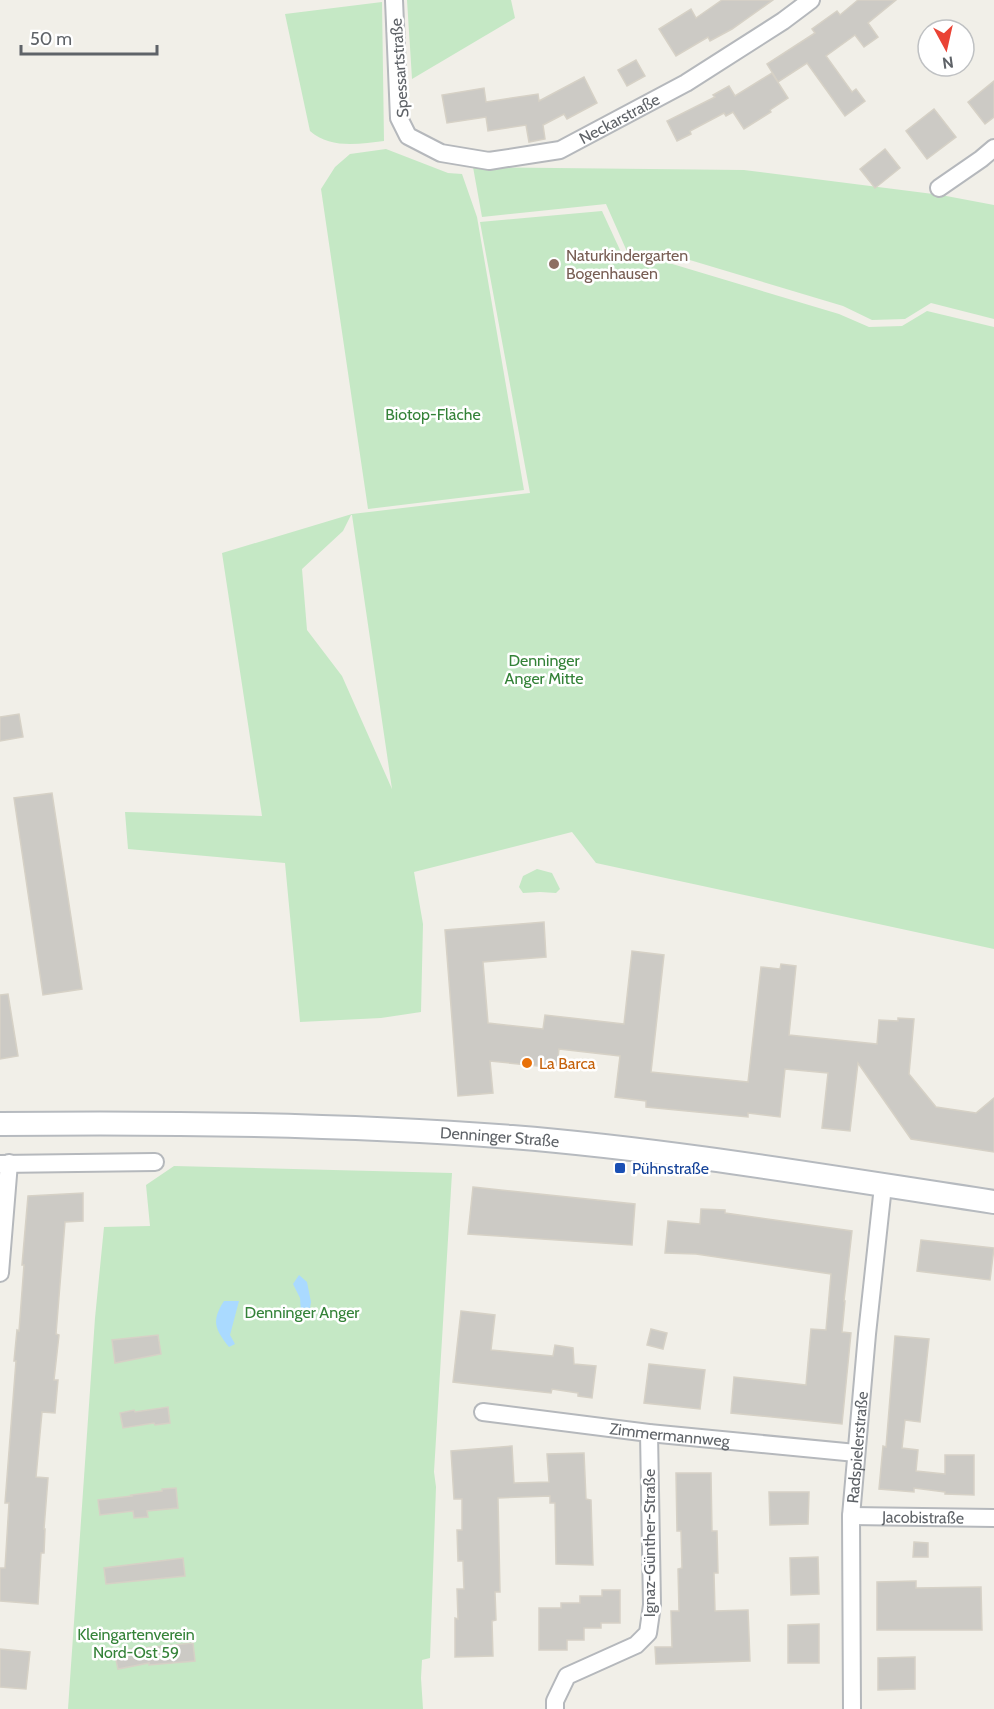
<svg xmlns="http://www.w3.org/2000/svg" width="994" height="1709" viewBox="0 0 994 1709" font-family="Cabin,sans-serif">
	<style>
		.green { fill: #c5e8c5; fill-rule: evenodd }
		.water { fill: #aadaff }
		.building { fill: #cccac5; stroke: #d6d1c6; stroke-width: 1.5 }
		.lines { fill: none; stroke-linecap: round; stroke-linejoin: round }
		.street-casing { stroke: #b5b8bc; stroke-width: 20 }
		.secondary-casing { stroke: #b6babf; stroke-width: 26 }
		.street { stroke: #fff; stroke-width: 16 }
		.secondary { stroke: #fff; stroke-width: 22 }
		.education-dot { fill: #8d6e63; stroke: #fff; stroke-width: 2 }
		.food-dot { fill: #e8710a; stroke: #fff; stroke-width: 2 }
		.transit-dot { fill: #1a4fb4; stroke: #fff; stroke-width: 2 }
		.labels { text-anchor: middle; stroke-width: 5; stroke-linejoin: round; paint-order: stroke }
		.street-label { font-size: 16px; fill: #5f6368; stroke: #fff }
		.education-label { font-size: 16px; fill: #785e54; stroke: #fff; text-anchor: start }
		.park-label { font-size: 16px; fill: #348238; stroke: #fff }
		.food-label { font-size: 16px; fill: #c56008; stroke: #fff; text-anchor: start }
		.transit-label { font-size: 16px; fill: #164399; stroke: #fff; text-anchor: start }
	</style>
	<rect width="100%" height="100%" fill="#f1efe8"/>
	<g class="green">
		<path d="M407,0h104l4,18 -103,61z"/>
		<path d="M382,2l2,139c-25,3 -54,8 -74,-10l-25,-117z"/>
		<path d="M386,149l62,24 14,1 15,43 47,273 -156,19 -47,-320 14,-22 15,-13z"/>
		<path d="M473,167l271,3 197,25 53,10v114l-63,-16 -26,16 -33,1 -29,-14 -180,-54 -34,4 -23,-52 -124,13z"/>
		<path d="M602,211l24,52 33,-3 180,54 30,13 33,-1 25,-15 67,16v622l-398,-86 -24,-31 -158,40 9,52 -2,88 -40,6 -81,4 -15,-159 -157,-14 -3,-37 137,4 -40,-263 130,-39 178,-21 -50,-271zM351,515h1l40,274 -50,-113 -35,-46 -5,-61 41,-38z"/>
		<path d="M537,869l15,4 8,16 -4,4 -16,-1 -17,1 -4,-6 4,-11z"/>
		<path d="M174,1166l278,7 -18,299 2,15 -6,171 -8,2 -1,18 2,31h-355l27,-391 9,-91 46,-1 -4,-41z"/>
	</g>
	<g class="water">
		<path d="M299,1275l8,7 4,20 -2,12 -8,-2 -1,-14 -7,-14z"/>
		<path d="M224,1301h15l-9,34 5,9 -6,3c-14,-18 -18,-26 -5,-46z"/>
	</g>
	<g class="building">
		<path d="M722,0h51l-41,29 -22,12 -2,-4 -32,19 -17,-27 32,-20 5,9z"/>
		<path d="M858,0h38l-28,23 10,14 -14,10 -9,-12 -29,21 26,36 4,-3 9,12 -20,15 -38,-53 -29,19 -11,-18 48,-31 -3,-4 25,-18 3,4z"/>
		<path d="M636,60l9,16 -18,10 -9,-16z"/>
		<path d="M772,73l16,25 -18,12 1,2 -27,17 -11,-17 -7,4 -2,-3 -34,18 1,3 -14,7 -10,-20 48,-24 -2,-2 16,-9 6,10z"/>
		<path d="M584,77l13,26 -30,16 -3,-5 -21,11 2,14 -16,3 -3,-17 -38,6 -2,-14 -39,6 -5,-28 42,-7 2,14 52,-8 1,7z"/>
		<path d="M994,81v36l-9,7 -17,-22z"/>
		<path d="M934,109l22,28 -29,22 -21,-28z"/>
		<path d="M885,149l15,19 -25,20 -15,-19z"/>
		<path d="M19,714l4,23 -23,4v-24z"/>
		<path d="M52,793l30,196 -39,6 -29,-197z"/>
		<path d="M544,922l2,35 -63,5 5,61 55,6 2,-14 79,9 8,-73 32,4 -13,117 97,10 13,-115 19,2 1,-5 15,2 -7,69 88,9 2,-24 19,1v-3l16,1 -5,55 27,33 40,6 18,-15v54l-83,-13 -53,-76 -8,68 -28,-3 6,-55 -43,-4 -5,48 -32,-4v4l-102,-10v-6l-31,-4 5,-41 -61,-7 -2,19 -67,-7 3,32 -35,3 -13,-166z"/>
		<path d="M8,994l10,62 -18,3v-64z"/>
		<path d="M473,1187l162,17 -3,41 -164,-11z"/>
		<path d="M83,1193v28l-18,1 -9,112 3,1 -5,45h4l-3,33 -13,-1 -6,65 12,1 -4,51h1l-1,24h-3l-3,51 -38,-3v-33h5l4,-65h-4l11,-142h-2l3,-31 2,1 5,-66h-2l6,-69z"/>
		<path d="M701,1209l24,1v3l127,18 -8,70h1l-3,31 9,1 -9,91 -111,-11 3,-36 72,8 5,-56 15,1 5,-56 -135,-20 -31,-1 3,-32 32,3z"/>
		<path d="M921,1240l73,8 -4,32 -73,-9z"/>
		<path d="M461,1311l34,4 -4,35 62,6 2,-11 18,3 1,16 22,2 -4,32 -14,-2v-3l-26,-4 -1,4 -98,-11z"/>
		<path d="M651,1329l16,4 -4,16 -16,-4z"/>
		<path d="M158,1335l3,19 -46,9 -3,-23z"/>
		<path d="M895,1336l34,3 -9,83 -15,-2 -3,28 16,2 -2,21 29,3v-19h29v40l-29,-1v-2l-31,-4v4l-35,-3 4,-43 3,1z"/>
		<path d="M649,1364l56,6 -5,39 -56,-6z"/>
		<path d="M168,1407l2,16 -15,2 -1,-2 -31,5 -3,-15 14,-3 1,2z"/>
		<path d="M512,1446l2,37 35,-1 -2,-28 37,-1 2,46 5,1 2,65 -37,-1 -1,-61h-5v-7l-52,2 2,94h-5l1,28 -4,1 1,35 -38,1v-39l3,1 -1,-30h7l-1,-28h-5l-1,-31h5v-31h-8l-3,-48z"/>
		<path d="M676,1473h35l1,58h5l1,42h-4l1,38 33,-1 2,51 -94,3 -1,-17h17l-1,-36h8l-1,-42 4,-1 -1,-37h-4z"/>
		<path d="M176,1488l2,20 -31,3 1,6 -14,1 -1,-7 -33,4 -2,-15 34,-4 -1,-1 31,-4v-2z"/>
		<path d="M769,1492h40l-1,32 -38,1z"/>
		<path d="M914,1542l14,1v14h-15z"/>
		<path d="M818,1557l1,37 -28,1 -1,-37z"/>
		<path d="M183,1558l2,18 -79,8 -2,-16z"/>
		<path d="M916,1581v7l65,-1 1,43h-105v-48z"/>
		<path d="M602,1590h18v33h-19v5h-17v12h-17v10h-28v-42h22v-5h19v-7h22z"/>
		<path d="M819,1624v39h-31v-38z"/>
		<path d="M193,1643l2,18 -46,4v-2l-31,6 -4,-18z"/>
		<path d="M0,1649l30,3 -4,37 -26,-2z"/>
		<path d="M915,1657v32l-37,1v-32z"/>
	</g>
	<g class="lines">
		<defs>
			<g id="street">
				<path id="s1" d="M394,0l5,118 9,18 33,17 48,8 71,-11 126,-67 97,-62 28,-21"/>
				<path d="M939,188l42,-29 13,-11"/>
				<path d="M0,1164l155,-2"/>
				<path d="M0,1273l9,-110"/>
				<path id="s2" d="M483,1412l166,21 207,20"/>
				<path id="s3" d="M851,1516l143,2"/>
				<path d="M555,1709v-8l12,-25 69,-31 12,-12 4,-28 -3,-172"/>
				<path id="s4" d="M852,1709l-1,-193 16,-182 16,-148"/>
			</g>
			<g id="secondary">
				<path id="s5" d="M0,1124c171,-2 341,0 512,13 161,13 322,41 482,65"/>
			</g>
		</defs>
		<use href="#street" class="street-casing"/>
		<use href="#secondary" class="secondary-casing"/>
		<use href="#street" class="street"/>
		<use href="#secondary" class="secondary"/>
	</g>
	<circle class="education-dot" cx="554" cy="264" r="6"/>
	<circle class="food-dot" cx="527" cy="1063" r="6"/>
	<rect class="transit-dot" x="614" y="1162" width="12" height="12" rx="3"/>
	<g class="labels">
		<g class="street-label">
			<text transform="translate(399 68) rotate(-94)" y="6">Spessartstraße</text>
			<text dy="6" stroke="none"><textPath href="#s1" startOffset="363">Neckarstraße</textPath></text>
			<text dy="6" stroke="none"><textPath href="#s5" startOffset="500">Denninger Straße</textPath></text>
			<text dy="6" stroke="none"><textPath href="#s2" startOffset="188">Zimmermannweg</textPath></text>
			<text dy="6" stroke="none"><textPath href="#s4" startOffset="262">Radspielerstraße</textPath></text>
			<text dy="6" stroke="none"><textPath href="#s3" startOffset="72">Jacobistraße</textPath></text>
			<text transform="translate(649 1543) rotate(-90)" y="6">Ignaz-Günther-Straße</text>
		</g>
		<g class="education-label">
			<text x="566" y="261">Naturkindergarten<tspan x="566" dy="18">Bogenhausen</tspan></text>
		</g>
		<g class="park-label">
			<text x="433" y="420">Biotop-Fläche</text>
			<text x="544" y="666">Denninger<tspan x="544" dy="18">Anger Mitte</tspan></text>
			<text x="302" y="1318">Denninger Anger</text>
			<text x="136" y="1640">Kleingartenverein<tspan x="136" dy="18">Nord-Ost 59</tspan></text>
		</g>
		<g class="food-label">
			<text x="539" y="1069">La Barca</text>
		</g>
		<g class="transit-label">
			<text x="632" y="1174">Pühnstraße</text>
		</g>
	</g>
	<g transform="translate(946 48) rotate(172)"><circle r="28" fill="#ffffff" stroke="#bfc1c3" stroke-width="1.5"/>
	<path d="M0-4.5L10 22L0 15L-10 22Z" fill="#ea4335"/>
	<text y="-9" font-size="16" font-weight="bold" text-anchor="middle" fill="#5f6368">N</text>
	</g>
	<path d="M21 45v9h136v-9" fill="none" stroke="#5f6368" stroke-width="3"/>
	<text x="30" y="45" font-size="18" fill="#5f6368" stroke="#ffffff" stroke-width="4.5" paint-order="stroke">50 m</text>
</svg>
